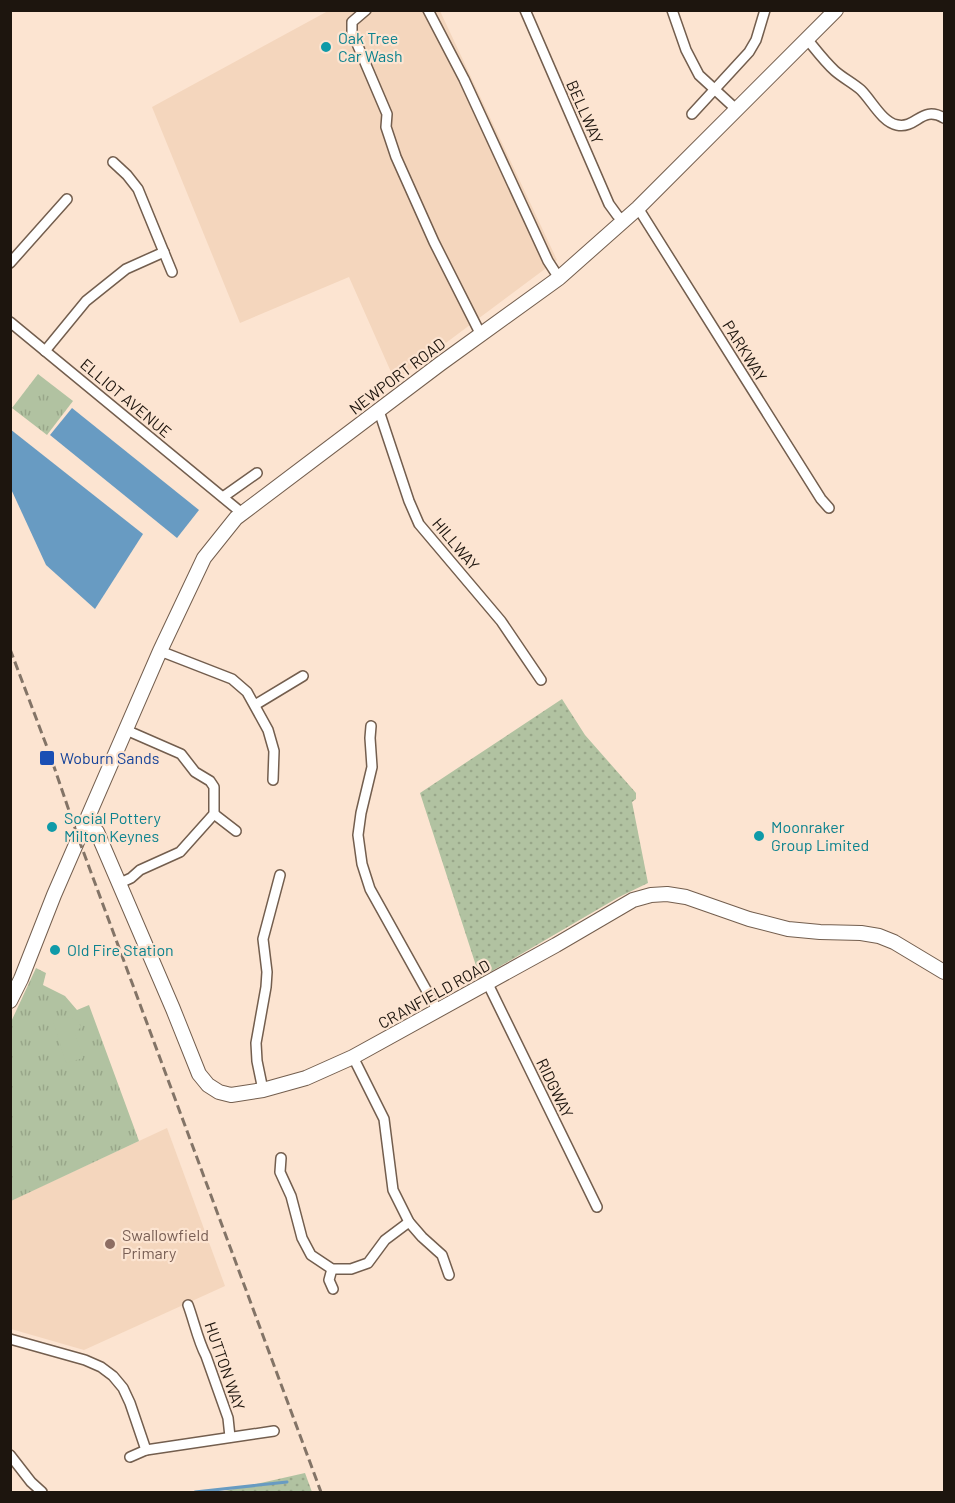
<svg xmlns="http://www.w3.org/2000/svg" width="955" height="1503" viewBox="0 0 955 1503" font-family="Barlow,sans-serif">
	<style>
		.built { fill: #f4d6bd }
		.grass { fill: url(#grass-dots) }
		.park { fill: url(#park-tufts) }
		.pitch { fill: #b1c2a1 }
		.water { fill: #689bc2 }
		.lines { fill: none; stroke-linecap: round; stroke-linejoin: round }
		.stream { stroke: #689bc2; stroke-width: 3 }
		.street-casing { stroke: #735e4e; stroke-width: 12 }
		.secondary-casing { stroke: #735e4e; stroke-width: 16 }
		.street { stroke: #fff; stroke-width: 9 }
		.secondary { stroke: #fff; stroke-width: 14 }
		.rail { stroke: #837467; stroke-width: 3; stroke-dasharray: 9 4.5; stroke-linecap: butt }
		.culture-dot { fill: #0f9aa8; stroke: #fce4d1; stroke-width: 2 }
		.transit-dot { fill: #1a4fb4; stroke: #fce4d1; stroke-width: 2 }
		.education-dot { fill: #8d6e63; stroke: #fce4d1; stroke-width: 2 }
		.labels { text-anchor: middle; stroke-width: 4.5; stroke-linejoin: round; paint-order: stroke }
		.culture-label { font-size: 16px; fill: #0d838f; stroke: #fce4d1; text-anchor: start }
		.street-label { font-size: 16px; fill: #1d150e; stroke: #fce4d1 }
		.transit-label { font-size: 16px; fill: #164399; stroke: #fce4d1; text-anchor: start }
		.education-label { font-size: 16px; fill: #785e54; stroke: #fce4d1; text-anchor: start }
	</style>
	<defs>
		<pattern id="grass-dots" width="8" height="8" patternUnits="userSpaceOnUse" patternTransform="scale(1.5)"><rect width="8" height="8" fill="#b1c2a1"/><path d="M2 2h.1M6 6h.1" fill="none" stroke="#98a689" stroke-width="1.8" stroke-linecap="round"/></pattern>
		<pattern id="park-tufts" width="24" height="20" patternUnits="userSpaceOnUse" patternTransform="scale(1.5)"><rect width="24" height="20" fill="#b1c2a1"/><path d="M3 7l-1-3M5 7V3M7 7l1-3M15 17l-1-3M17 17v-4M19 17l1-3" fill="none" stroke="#98a689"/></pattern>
	</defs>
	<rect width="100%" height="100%" fill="#fce4d1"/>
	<g class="built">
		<path d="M328,11h112l117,249 -162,121 -46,-104 -109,46 -88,-216z"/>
		<path d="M167,1128l58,158 -141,64 -73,-21 -1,-128z"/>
	</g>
	<g class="grass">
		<path d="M562,699l23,36 51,58v6l-4,3 16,81 -29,14 -139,81 -60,-185z"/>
		<path d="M305,1473l7,19h-92z"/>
	</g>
	<g class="park">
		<path d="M38,374l35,27 -26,34 -35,-27z"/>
		<path d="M36,968l10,5 -3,12 22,11 12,14 12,-5 50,136 -128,60 -1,-177z"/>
	</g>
	<path class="pitch" d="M65,1017c8,1 13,2 16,10l-6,6 8,25 -17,5 -13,-42z"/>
	<g class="water">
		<path d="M72,408l127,102 -22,28 -127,-103z"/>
		<path d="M10,429l133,105 -48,75 -49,-44 -35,-76z"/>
	</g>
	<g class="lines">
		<path class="stream" d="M195,1492l92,-10"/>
		<defs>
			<g id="street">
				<path d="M366,10l-14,12v10l35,82 -1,13 10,30 38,85 46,91"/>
				<path d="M428,10l36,69 84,182 11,17"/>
				<path d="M525,10l84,194 8,11 7,7"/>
				<path d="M672,10l14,40 13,25 38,35"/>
				<path d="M807,39c9,11 18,23 28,32 8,7 18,12 26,19 11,11 21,32 36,35 20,4 24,-20 47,-7"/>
				<path d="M692,114l57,-62 7,-12 9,-30"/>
				<path d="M113,162l14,13 11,14 34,83"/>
				<path d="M638,208l183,291 8,9"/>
				<path d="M10,263l57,-64"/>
				<path d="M10,322l233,192"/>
				<path d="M45,351l41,-50 40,-32 38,-17"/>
				<path d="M379,411l30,90 10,23 82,97 40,59"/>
				<path d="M223,497l34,-24"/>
				<path d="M160,651l72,28 15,13 21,38 6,21 -1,29"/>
				<path d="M255,705l48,-29"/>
				<path d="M371,726l-1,12 2,29 -11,46 -3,22 4,29 8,25 68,122"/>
				<path d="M214,814l22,17"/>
				<path d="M118,884l13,-6 9,-8 40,-18 34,-38v-27l-4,-6 -15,-9 -14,-18 -55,-24"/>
				<path d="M487,982l110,225"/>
				<path d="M353,1057l31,62 9,71 16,32 13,15 20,18 7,20"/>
				<path d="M263,1090l-6,-29 -1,-18 10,-56 1,-15 -4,-33 17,-64"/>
				<path d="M281,1158l-1,14 11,24 11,42 9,17 21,14h19l17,-6 17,-23 24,-18"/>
				<path d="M332,1269l-3,11 4,9"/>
				<path d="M188,1305c6,16 10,36 18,51l22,62 2,19"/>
				<path d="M10,1339l75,21 16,7 12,9 10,12 7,15 16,47"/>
				<path d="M10,1455l21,27 11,10"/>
				<path d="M130,1457l16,-7 128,-19"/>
			</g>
			<g id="secondary">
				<path d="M87,822l10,10 76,177 26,65 9,11 11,7 12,3 32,-5 43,-12 47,-21 203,-112 77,-45 18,-5 16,-1 19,3 63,22 39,10 32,3 41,1 18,3 15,6 50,30"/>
				<path d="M10,1001l11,-22 33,-84 106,-244 44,-93 32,-40 204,-154 119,-86 79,-70 198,-198"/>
			</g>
		</defs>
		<use href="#street" class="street-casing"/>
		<use href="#secondary" class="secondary-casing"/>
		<use href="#street" class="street"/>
		<use href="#secondary" class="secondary"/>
		<path class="rail" d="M10,649l40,106 29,85 242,652"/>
	</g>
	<g class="culture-dot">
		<circle cx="326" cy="47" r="6"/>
		<circle cx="52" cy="827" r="6"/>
		<circle cx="759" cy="836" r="6"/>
		<circle cx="55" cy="950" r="6"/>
	</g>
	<rect class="transit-dot" x="39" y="750" width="16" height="16" rx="3"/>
	<circle class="education-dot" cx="110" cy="1244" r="6"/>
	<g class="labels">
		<g class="culture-label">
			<text x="338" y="44">Oak Tree<tspan x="338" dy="18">Car Wash</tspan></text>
			<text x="64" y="824">Social Pottery<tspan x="64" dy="18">Milton Keynes</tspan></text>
			<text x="771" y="833">Moonraker<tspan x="771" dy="18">Group Limited</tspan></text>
			<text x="67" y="956">Old Fire Station</text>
		</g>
		<g class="street-label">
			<text transform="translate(585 112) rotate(66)" y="6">BELLWAY</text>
			<text transform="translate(745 351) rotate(58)" y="6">PARKWAY</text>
			<text transform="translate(397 376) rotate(-37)" y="6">NEWPORT ROAD</text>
			<text transform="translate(126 398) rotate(40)" y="6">ELLIOT AVENUE</text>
			<text transform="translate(456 544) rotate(50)" y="6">HILLWAY</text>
			<text transform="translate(434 994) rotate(-29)" y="6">CRANFIELD ROAD</text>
			<text transform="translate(555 1088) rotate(64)" y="6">RIDGWAY</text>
			<text transform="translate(225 1366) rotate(71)" y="6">HUTTON WAY</text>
		</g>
		<g class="transit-label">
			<text x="60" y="764">Woburn Sands</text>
		</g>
		<g class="education-label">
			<text x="122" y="1241">Swallowfield<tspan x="122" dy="18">Primary</tspan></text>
		</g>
	</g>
	<rect width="955" height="1503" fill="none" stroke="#1d150e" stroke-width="24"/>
</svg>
